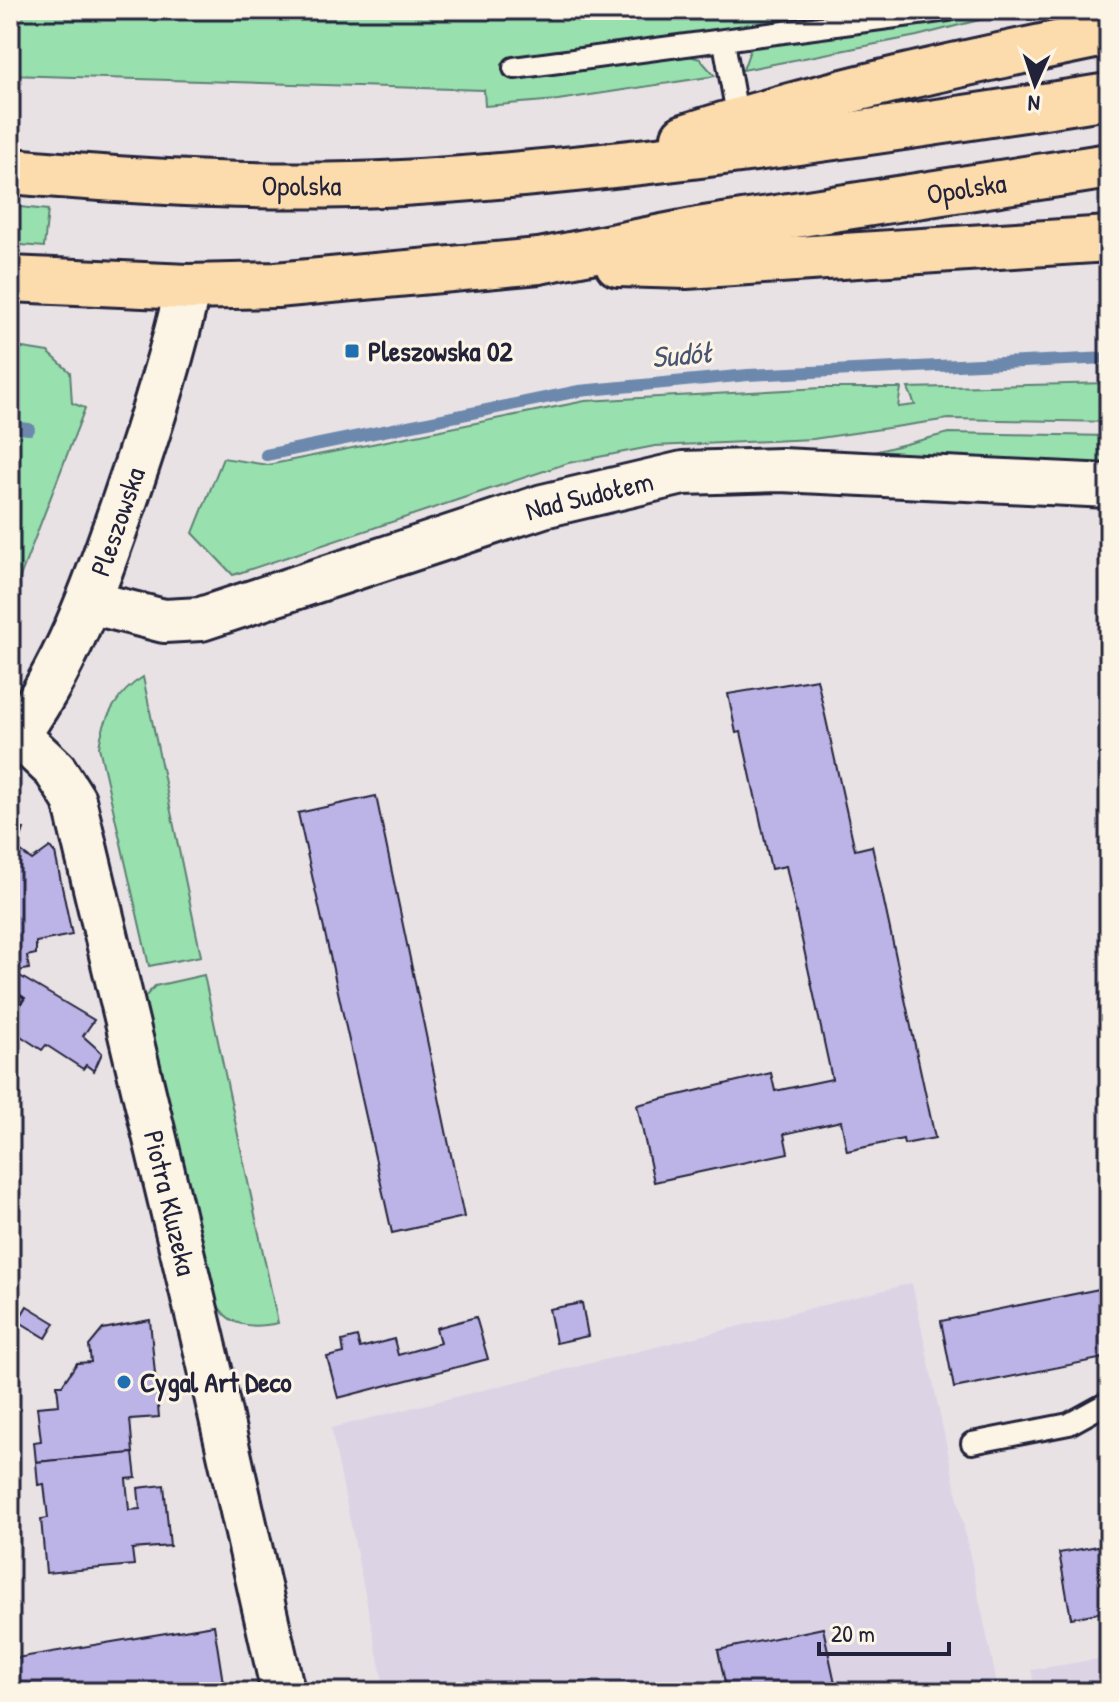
<svg xmlns="http://www.w3.org/2000/svg" width="1119" height="1702" viewBox="0 0 1119 1702" font-family="'Patrick Hand',sans-serif">
	<style>
		.built { fill: #dcd4e5 }
		.green { fill: #98e0ae; stroke: #5d8174; stroke-width: 2 }
		.lines { fill: none; stroke-linecap: round; stroke-linejoin: round }
		.stream { stroke: #6c88ad; stroke-width: 12 }
		.building { fill: #bcb4e6; stroke: #22223b; stroke-width: 2 }
		.service-casing { stroke: #22223b; stroke-width: 26 }
		.minor-casing { stroke: #22223b; stroke-width: 48 }
		.tertiary-casing { stroke: #22223b; stroke-width: 50 }
		.primary-casing { stroke: #22223b; stroke-width: 50 }
		.service { stroke: #fcf5e5; stroke-width: 20 }
		.minor { stroke: #fcf5e5; stroke-width: 42 }
		.tertiary { stroke: #fcf5e5; stroke-width: 44 }
		.primary { stroke: #fcdcac; stroke-width: 44 }
		.poi-dot { fill: #1f6fb2; stroke: #fcf5e5; stroke-width: 3 }
		.labels { text-anchor: middle; stroke-width: 6; stroke-linejoin: round; paint-order: stroke }
		.street-label { font-size: 28px; fill: #22223b; stroke: #fcf5e5 }
		.poi-label { font-size: 28px; font-weight: bold; fill: #22223b; stroke: #fcf5e5; text-anchor: start }
		.water-label { font-size: 30px; font-style: italic; fill: #475574; stroke: #fcf5e5 }
	</style>
	<rect width="100%" height="100%" fill="#e9e2e5"/>
	<filter id="ink" filterUnits="userSpaceOnUse"><feTurbulence type="fractalNoise" baseFrequency=".0125" numOctaves="2"/><feDisplacementMap in="SourceGraphic" scale="16" xChannelSelector="R" yChannelSelector="G"/><feConvolveMatrix kernelMatrix="1 2 1 2 8 2 1 2 1" color-interpolation-filters="sRGB"/></filter>
	<g filter="url(#ink)">
		<g class="built">
			<path d="M912,1283l87,409h-614l-54,-264z"/>
			<path d="M1109,1657v35h-73l-5,-22z"/>
		</g>
		<g class="green">
			<path d="M10,10h653l38,8 55,-8h127l-372,48 1,20 177,-22 11,3 15,17 -157,24 -73,6 -1,-16 -474,-15z"/>
			<path d="M963,10h55l-101,26 -174,34 7,-20 8,-7 205,-28z"/>
			<path d="M10,206l38,4 -4,37 -34,-3z"/>
			<path d="M10,346l38,6 22,20 2,31 13,5 -75,195z"/>
			<path d="M1109,383v39l-160,-3 -136,20 -158,7 -87,17 -335,112 -40,-42 30,-75 45,7 317,-64 237,-13h79l-3,19 17,-2 -7,-17z"/>
			<path d="M949,433l160,3v31l-243,-13z"/>
			<path d="M143,677l58,279 -52,10 -50,-219c4,-29 19,-55 44,-70z"/>
			<path d="M204,975l74,348c-28,6 -52,4 -64,-25l-71,-299 12,-13z"/>
		</g>
		<g class="lines">
			<g class="stream">
				<path d="M10,427l19,2"/>
				<path d="M266,455l313,-64 169,-16 361,-17"/>
			</g>
		</g>
		<g class="building">
			<path d="M817,679l38,171 17,-4 63,292 -31,6 -1,-5 -56,12 -6,-30 -57,13 4,19 -134,29 -17,-77 134,-32 4,18 57,-12 -46,-213 -15,3 -30,-137 -5,1 -8,-39z"/>
			<path d="M376,796l88,421 -72,16 -94,-420z"/>
			<path d="M11,826l13,3 -7,20 15,11 18,-13 5,6 17,82 -36,7v12l-9,2 2,13 -16,3 -3,-2z"/>
			<path d="M13,972l81,48 -11,16 19,17 -8,18 -8,-6 -3,4 -37,-24 -4,5 -32,-21v-8l15,-23 -15,-10z"/>
			<path d="M10,989l14,9 -14,22z"/>
			<path d="M1109,1287v70l-155,31 -13,-67z"/>
			<path d="M582,1303l6,33 -32,7 -7,-34z"/>
			<path d="M27,1306l28,17 -9,15 -28,-17z"/>
			<path d="M476,1317l12,42 -150,39 -11,-41 17,-4 -2,-12 15,-4 3,11 34,-9 4,16 42,-12 -4,-15z"/>
			<path d="M150,1320l9,97 -29,2 3,34 -97,9 -2,-20 7,-1 -4,-34 22,-2 -2,-20h5l15,-22 14,-1 -2,-16 14,-17z"/>
			<path d="M133,1453l3,25 -10,1 3,31 11,-1 -2,-21 26,-3 6,61 -38,3 2,16 -88,8 -5,-54 7,-1 -4,-34 -6,1 -2,-23z"/>
			<path d="M1109,1544v67l-38,7 -12,-65z"/>
			<path d="M214,1625l10,64 -21,3h-193v-33z"/>
			<path d="M823,1628l14,64h-110l-9,-42z"/>
		</g>
		<g class="lines">
			<defs>
				<g id="service">
					<path d="M724,42l14,78"/>
					<path d="M514,68l434,-58"/>
					<path d="M972,1443l97,-19 40,-22"/>
				</g>
				<g id="minor">
					<path id="s1" d="M89,602l75,19 37,-2 342,-113 140,-33 98,-3 328,16"/>
					<path id="s2" d="M17,734l38,36 19,30 133,556 76,336"/>
				</g>
				<g id="tertiary">
					<path id="s3" d="M10,744c56,-73 87,-162 116,-247 24,-70 46,-139 62,-210"/>
				</g>
				<g id="primary">
					<path d="M684,137c139,-44 283,-75 425,-104"/>
					<path id="s4" d="M10,171c130,11 262,19 392,12 237,-14 472,-51 707,-87"/>
					<path d="M618,264l68,2 423,-27"/>
					<path id="s5" d="M10,279l178,8 88,-2 263,-24 159,-31 411,-64"/>
				</g>
			</defs>
			<use href="#service" class="service-casing"/>
			<use href="#minor" class="minor-casing"/>
			<use href="#tertiary" class="tertiary-casing"/>
			<use href="#primary" class="primary-casing"/>
			<use href="#service" class="service"/>
			<use href="#minor" class="minor"/>
			<use href="#tertiary" class="tertiary"/>
			<use href="#primary" class="primary"/>
		</g>
	</g>
	<g class="poi-dot">
		<rect x="344" y="343" width="16" height="16" rx="4"/>
		<circle cx="124" cy="1382" r="8"/>
	</g>
	<g class="labels">
		<g class="street-label">
			<text dy="10" stroke="none"><textPath href="#s4" startOffset="292">Opolska</textPath></text>
			<text dy="10" stroke="none"><textPath href="#s5" startOffset="964">Opolska</textPath></text>
			<text dy="10" stroke="none"><textPath href="#s1" startOffset="522">Nad Sudołem</textPath></text>
			<text dy="10" stroke="none"><textPath href="#s3" startOffset="248">Pleszowska</textPath></text>
			<text dy="10" stroke="none"><textPath href="#s2" startOffset="502">Piotra Kluzeka</textPath></text>
		</g>
		<g class="poi-label">
			<text x="368" y="361">Pleszowska 02</text>
			<text x="140" y="1392">Cygal Art Deco</text>
		</g>
		<g class="water-label">
			<text transform="translate(682 355) rotate(-5)" y="10">Sudół</text>
		</g>
	</g>
	<rect width="1119" height="1702" fill="none" stroke="#fcf5e5" stroke-width="40"/>
	<rect x="20" y="20" width="1079" height="1662" fill="none" stroke="#22223b" stroke-width="3" filter="url(#ink)"/>
	<g transform="translate(1035 84) rotate(183)" stroke="#fcf5e5" stroke-width="6" paint-order="stroke">
	<path d="M0-6L14 30L0 20L-14 30Z" fill="#22223b"/>
	<text y="-12" font-size="22" font-weight="bold" text-anchor="middle" fill="#22223b">N</text>
	</g>
	<path d="M819 1642v12h130v-12" fill="none" stroke="#22223b" stroke-width="4"/>
	<text x="831" y="1642" font-size="24" fill="#22223b" stroke="#fcf5e5" stroke-width="6" paint-order="stroke">20 m</text>
</svg>
